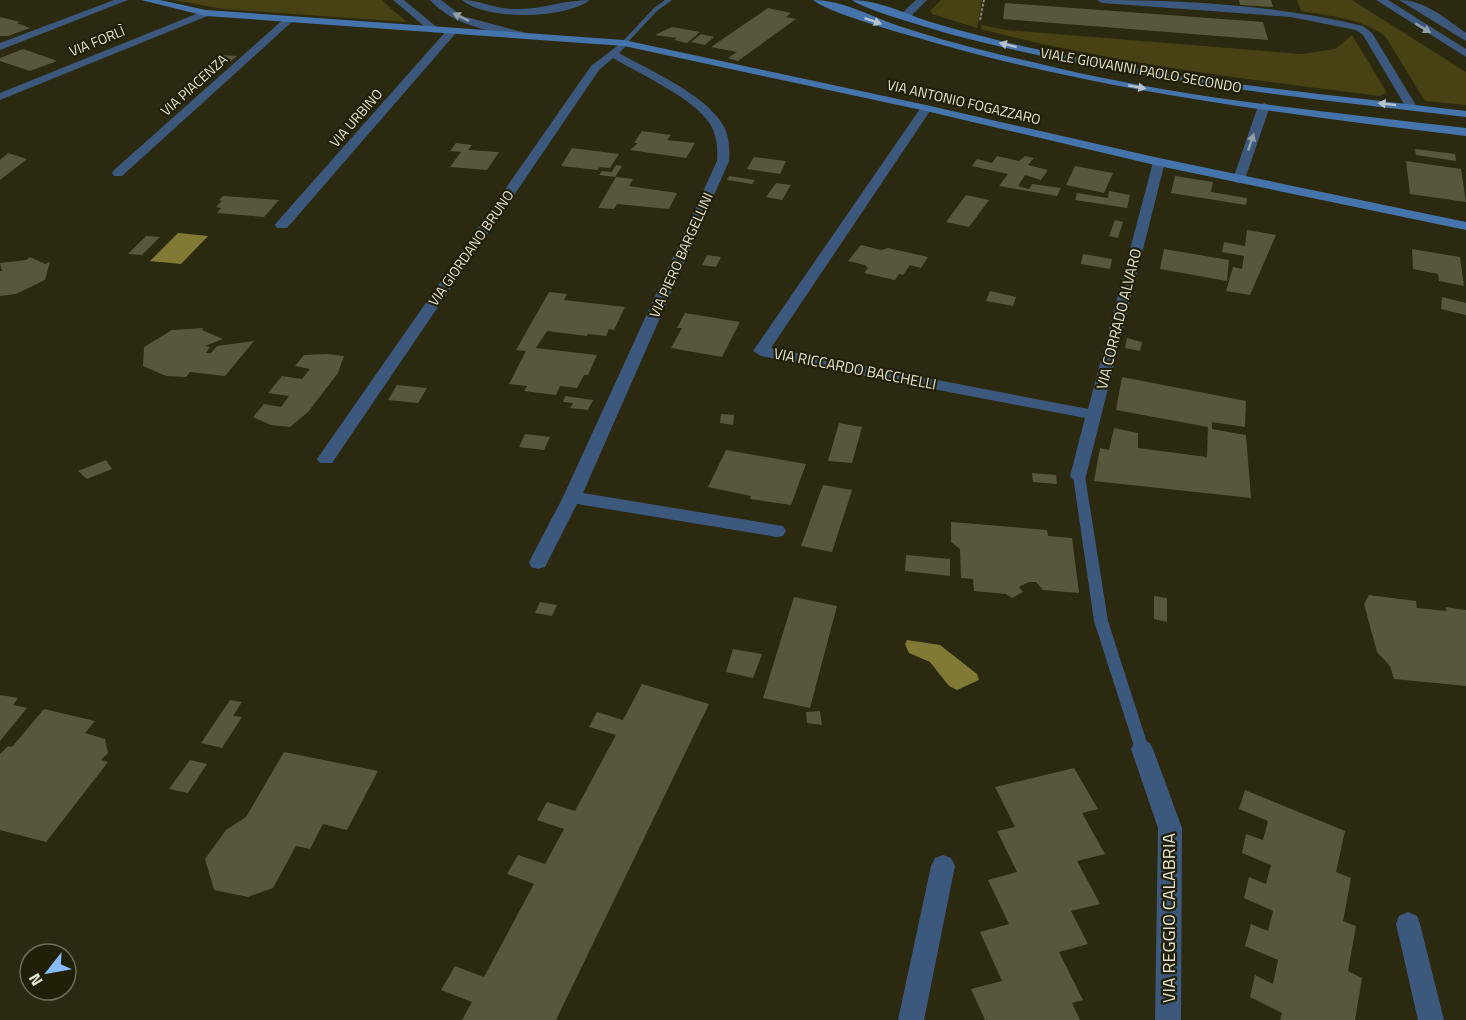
<svg xmlns="http://www.w3.org/2000/svg" width="1466" height="1020" viewBox="0 0 1466 1020" font-family="'Titillium Web',sans-serif">
	<style>
		.green { fill: #474213 }
		.water { fill: #817a35 }
		.building { fill: #58563c }
		.lines { fill: none; stroke-linecap: round; stroke-linejoin: round }
		.path { stroke: #858470; stroke-width: 2; stroke-dasharray: 3 1.5; stroke-linecap: butt }
		.lane { fill: #3c597d; fill-rule: evenodd }
		.street { fill: #3c597d; fill-rule: evenodd }
		.secondary { fill: #4574ac; fill-rule: evenodd }
		.oneway { fill: #919faa }
		.oneway2 { fill: #b6c3c9 }
		.labels { text-anchor: middle; stroke-width: 4.5; stroke-linejoin: round; paint-order: stroke }
		.far-street-label { font-size: 14px; fill: #e6e5d6; stroke: #211f06 }
		.street-label { font-size: 15px; fill: #e6e5d6; stroke: #211f06 }
		.near-street-label { font-size: 18px; fill: #e6e5d6; stroke: #211f06 }
	</style>
	<rect width="100%" height="100%" fill="#2b2910"/>
	<g class="green">
		<path d="M173,0h208l26,22 -184,-13z"/>
		<path d="M941,0h41l-5,28 -45,-14 -2,-3z"/>
		<path d="M1297,0h55l114,72v33l-41,-4 -40,-65c-24,-18 -56,-20 -84,-25z"/>
		<path d="M982,25l24,5 296,24 33,-5 17,-14 35,58 -8,3c-134,-17 -267,-33 -398,-67z"/>
	</g>
	<g class="water">
		<path d="M178,233l30,3 -27,28 -31,-3z"/>
		<path d="M907,640l33,5 37,29 2,6 -22,10 -8,-4 -19,-24 -21,-9 -4,-9z"/>
	</g>
	<g class="building">
		<path d="M1239,0h32l2,7 -33,-2z"/>
		<path d="M1005,3l258,19 5,18 -265,-21z"/>
		<path d="M768,8l23,5 -5,4 10,2 -58,42 -10,-3 9,-6 -26,-5z"/>
		<path d="M0,17l20,5 -3,1 13,5 -22,8h-8z"/>
		<path d="M672,27l28,5 -13,11 -13,-3 3,-2 -22,-3z"/>
		<path d="M701,34l13,3 -9,8 -14,-3z"/>
		<path d="M23,49l29,10 5,2 -27,10 -30,-10v-3z"/>
		<path d="M222,55l15,1 -7,6 -15,-1z"/>
		<path d="M642,131l29,4 -4,5 28,3 -9,15 -56,-8 8,-7h-4z"/>
		<path d="M456,143l16,2 -4,5 31,2 -12,18 -37,-3 11,-15 -11,-1z"/>
		<path d="M572,148l47,6 -9,14 -10,-1 -3,3 -36,-4z"/>
		<path d="M1415,149l40,5 1,7 -40,-6z"/>
		<path d="M8,153l19,6 -27,21v-20z"/>
		<path d="M997,156l22,5 6,-5 9,2 -6,7 20,5 -7,10 -16,-5 -7,11 11,3 3,-5 29,4 -4,8 -58,-10 9,-12 -36,-8 5,-7 15,4z"/>
		<path d="M754,157l32,4 -6,13 -33,-5z"/>
		<path d="M1406,161l55,8 5,33 -56,-8z"/>
		<path d="M616,165l6,1 -7,11 -16,-2 3,-4 10,1z"/>
		<path d="M1075,166l38,7 -9,20 -38,-8z"/>
		<path d="M729,176l26,4 -3,4 -25,-4z"/>
		<path d="M1175,176l38,6 -2,10 36,6 -1,7 -75,-12z"/>
		<path d="M616,177l17,2 -4,7 48,7 -8,16 -52,-5 -3,5 -16,-1z"/>
		<path d="M776,183l15,2 -9,15 -16,-3z"/>
		<path d="M1109,191l21,4 -3,13 -52,-8 2,-7 31,5z"/>
		<path d="M966,195l23,5 -20,27 -23,-5z"/>
		<path d="M223,196l56,4 -15,17 -47,-4 4,-5 -5,-1 6,-6 -3,-1z"/>
		<path d="M1115,220l8,2 -5,16 -9,-2z"/>
		<path d="M1247,230l29,5 -26,60 -24,-4 7,-24 9,2 2,-13 -22,-4 2,-10 21,4z"/>
		<path d="M146,236l14,1 -18,18 -14,-1z"/>
		<path d="M861,245l20,5 7,-2 40,9 -7,11 -11,-3 -7,10 -4,-1 -4,6 -31,-7 4,-5 -3,-3 -17,-4z"/>
		<path d="M1164,249l65,11 -2,21 -67,-12z"/>
		<path d="M1412,249l48,8 4,29 -25,-5 -1,-7 -25,-5z"/>
		<path d="M1083,254l29,5 -2,10 -29,-5z"/>
		<path d="M707,255l14,2 -5,10 -14,-2z"/>
		<path d="M30,257l15,7 5,-2 -5,18 -29,14 -16,2v-25h2l-2,-8 26,-3z"/>
		<path d="M990,291l26,6 -3,9 -27,-5z"/>
		<path d="M549,292l18,2 -3,6 61,7 -11,23 -5,-1 -3,7 -18,-2 -1,2 -40,-5 -11,17 61,7 -9,20h-4l-7,13 -17,-2 -4,9 -32,-4 3,-5 -18,-2 17,-33 -10,-1z"/>
		<path d="M1442,297l24,6v12l-25,-6z"/>
		<path d="M685,313l55,9 -18,35 -51,-9 11,-20h-5z"/>
		<path d="M203,328l-1,2 21,9 -18,7 5,1 -4,6h5l6,-7 37,-5 -29,35 -35,-4 -4,5 -20,-1 -23,-10 1,-19 28,-17z"/>
		<path d="M1127,338l15,4 -2,9 -15,-3z"/>
		<path d="M327,354l17,2 -6,17 -30,39 -18,15 -19,-2 -18,-8 11,-13 17,3 8,-11 -21,-3 14,-17 20,3 8,-10 -15,-3 9,-11z"/>
		<path d="M1122,377l124,24 -1,26 -33,-5v7l34,6 5,63 -157,-17 6,-33 9,2 5,-22 24,5v15l69,9 1,-30 -92,-17z"/>
		<path d="M397,385l30,3 -9,15 -30,-3z"/>
		<path d="M565,396l28,4 -5,10 -18,-2 3,-5 -10,-1z"/>
		<path d="M721,414l13,1 -1,10 -13,-2z"/>
		<path d="M839,423l23,4 -10,36 -24,-2z"/>
		<path d="M525,434l25,3 -6,13 -25,-3z"/>
		<path d="M726,450l80,14 -15,41 -41,-6 1,-3 -43,-9z"/>
		<path d="M106,460l6,9 -25,10 -9,-8z"/>
		<path d="M1032,473l24,2 1,9 -24,-2z"/>
		<path d="M823,485l29,5 -20,62 -31,-6z"/>
		<path d="M951,522l96,8 1,6 24,2 7,55 -36,-3 -7,-8h-7l-10,5 4,5 -11,6 -6,-4 -32,-3 -1,-12 -12,-1 -1,-29 -9,-7z"/>
		<path d="M906,555l44,4v17l-45,-5z"/>
		<path d="M1369,595l47,6 1,7 30,3 -2,-4 21,3v76l-72,-7 -4,-13 -13,-14 -13,-48z"/>
		<path d="M1154,596l13,2v24l-13,-3z"/>
		<path d="M794,597l43,9 -27,102 -47,-10z"/>
		<path d="M540,602l17,3 -5,11 -17,-3z"/>
		<path d="M733,649l29,5 -9,24 -27,-6z"/>
		<path d="M642,684l67,20 -153,316h-94l10,-18 -31,-12 14,-24 29,11 50,-93 -27,-10 11,-19 27,9 19,-35 -27,-9 10,-18 28,9 41,-76 -27,-8 8,-15 26,8z"/>
		<path d="M0,695l18,3 -5,7 14,3 -27,33z"/>
		<path d="M230,700l12,2 -9,14 9,1 -20,31 -21,-5z"/>
		<path d="M44,709l51,12 -10,12 20,6 3,14 -7,7 7,2 -62,80 -46,-12v-76l8,-8 4,1z"/>
		<path d="M820,711l2,14 -15,-2 -1,-11z"/>
		<path d="M284,752l94,19 -31,59 -24,-6 -13,25 -14,-3 -23,42 -25,9 -34,-7 -9,-31 21,-29 20,-13z"/>
		<path d="M190,760l17,4 -19,29 -19,-4z"/>
		<path d="M1074,768l24,41 -16,4 23,41 -28,7 23,43 -29,7 17,33 -29,8 24,48 -11,3 8,17h-95l-14,-31 31,-8 -22,-49 29,-8 -21,-44 29,-8 -20,-41 18,-4 -20,-40z"/>
		<path d="M1245,790l100,41 -9,41 15,6 -8,43 13,5 -8,45 14,7 -7,42h-75l2,-7 -32,-16 5,-22 18,9 5,-24 -33,-14 6,-22 17,7 5,-20 -29,-13 5,-21 17,7 5,-19 -29,-12 4,-19 17,6 5,-19 -29,-12z"/>
	</g>
	<g class="lines">
		<path class="path" d="M980,20l4,-20"/>
		<g class="lane">
			<path d="M665,0h7l-14,10 -32,34h-4v-2l32,-34z"/>
			<path d="M1079,472l6,4 23,145 41,128 -2,4 -5,2 -5,-2 -2,-4 -41,-128 -21,-145z"/>
		</g>
		<g class="street">
			<path d="M114,0h14l-128,50v-7z"/>
			<path d="M393,0h11l35,29 -9,2z"/>
			<path d="M430,0h11l21,16 75,20 -5,3c-36,-7 -76,-11 -102,-39z"/>
			<path d="M462,0c18,0 33,9 52,9 26,1 50,-9 76,-9 -25,19 -104,21 -128,0z"/>
			<path d="M916,0h11l-18,18h-8v-4z"/>
			<path d="M1097,0c88,0 180,5 266,26l9,7 45,74 -6,3 -4,-1 -44,-74 -7,-5 -65,-13 -189,-14z"/>
			<path d="M1376,0h12l78,49v8z"/>
			<path d="M1399,0c26,0 47,19 67,33v8z"/>
			<path d="M206,10l5,3 -1,2 -210,85v-7z"/>
			<path d="M286,17l9,2 -173,157h-8l-2,-3 2,-3z"/>
			<path d="M452,28l5,3 -1,2 -169,195h-10l-2,-3 2,-3 171,-193z"/>
			<path d="M621,43l5,3 -7,7c31,18 85,40 104,72 6,10 7,24 6,36l-146,332 194,32 6,1 3,5 -3,5 -6,1 -200,-33 -32,63 -7,2 -7,-2 -2,-5 34,-65 154,-336c1,-12 0,-26 -7,-37 -15,-25 -70,-50 -97,-66l-14,12 -267,393h-12l-3,-4 274,-393z"/>
			<path d="M1264,103l6,3 -25,73 -6,4 -4,-1 -2,-3 25,-73z"/>
			<path d="M926,105l6,3 -161,240 317,61 65,-247 2,-3h8l2,3 -80,318h-12l-3,-4 15,-58 -324,-62 -8,-5 169,-245z"/>
			<path d="M1142,740l8,3 3,6 29,79 -1,192h-26l3,-192 -27,-79 3,-6z"/>
			<path d="M943,855l8,3 4,8 -31,154h-26l33,-154 4,-8z"/>
			<path d="M1408,912l9,4 3,8 24,96h-26l-22,-96 3,-8z"/>
		</g>
		<g class="secondary">
			<path d="M141,0h19l46,10 418,30 302,65 233,53 307,64v8l-307,-64 -233,-55 -302,-65 -418,-30z"/>
			<path d="M813,0c30,0 59,17 86,26 51,17 102,29 154,41 135,32 275,45 413,61v8c-186,-23 -371,-45 -551,-99 -21,-6 -88,-25 -102,-37z"/>
			<path d="M852,0c28,0 55,15 82,23 48,14 97,26 146,35 127,26 257,37 386,53v6c-175,-21 -350,-38 -520,-84 -19,-6 -81,-23 -94,-33z"/>
		</g>
	</g>
	<defs><path id="oneway-solid" d="M-6-.8H1V-3.2L6.5 0L1 3.2V.8H-6Z" transform="scale(1.5)"/></defs>
	<g class="oneway">
		<use href="#oneway-solid" transform="translate(461 17) rotate(-154)"/>
		<use href="#oneway-solid" transform="translate(1423 28) rotate(31)"/>
		<use href="#oneway-solid" transform="translate(1251 142) rotate(-71)"/>
	</g>
	<g class="oneway2">
		<use href="#oneway-solid" transform="translate(873 21) rotate(19)"/>
		<use href="#oneway-solid" transform="translate(1008 45) rotate(-166)"/>
		<use href="#oneway-solid" transform="translate(1137 87) rotate(10)"/>
		<use href="#oneway-solid" transform="translate(1387 104) rotate(-174)"/>
	</g>
	<g class="labels">
		<g class="far-street-label">
			<text transform="translate(97 41) rotate(-22)" y="5">VIA FORLÌ</text>
			<text transform="translate(1141 70) rotate(10)" y="5">VIALE GIOVANNI PAOLO SECONDO</text>
			<text transform="translate(194 85) rotate(-42)" y="5">VIA PIACENZA</text>
			<text transform="translate(964 102) rotate(13)" y="5">VIA ANTONIO FOGAZZARO</text>
			<text transform="translate(356 118) rotate(-49)" y="5">VIA URBINO</text>
			<text transform="translate(471 248) rotate(-55)" y="5">VIA GIORDANO BRUNO</text>
			<text transform="translate(681 255) rotate(-66)" y="5">VIA PIERO BARGELLINI</text>
		</g>
		<g class="street-label">
			<text transform="translate(1119 319) rotate(-76)" y="5">VIA CORRADO ALVARO</text>
			<text transform="translate(855 369) rotate(11)" y="5">VIA RICCARDO BACCHELLI</text>
		</g>
		<g class="near-street-label">
			<text transform="translate(1169 918) rotate(-90)" y="6">VIA REGGIO CALABRIA</text>
		</g>
	</g>
	<g transform="translate(48 972) rotate(239)"><circle r="28" fill="#211f06" stroke="#706e59" stroke-width="1.5"/>
	<path d="M0-4.5L10 22L0 15L-10 22Z" fill="#87bbfb"/>
	<text y="-9" font-size="16" font-weight="bold" text-anchor="middle" fill="#e6e5d6">N</text>
	</g>
</svg>
